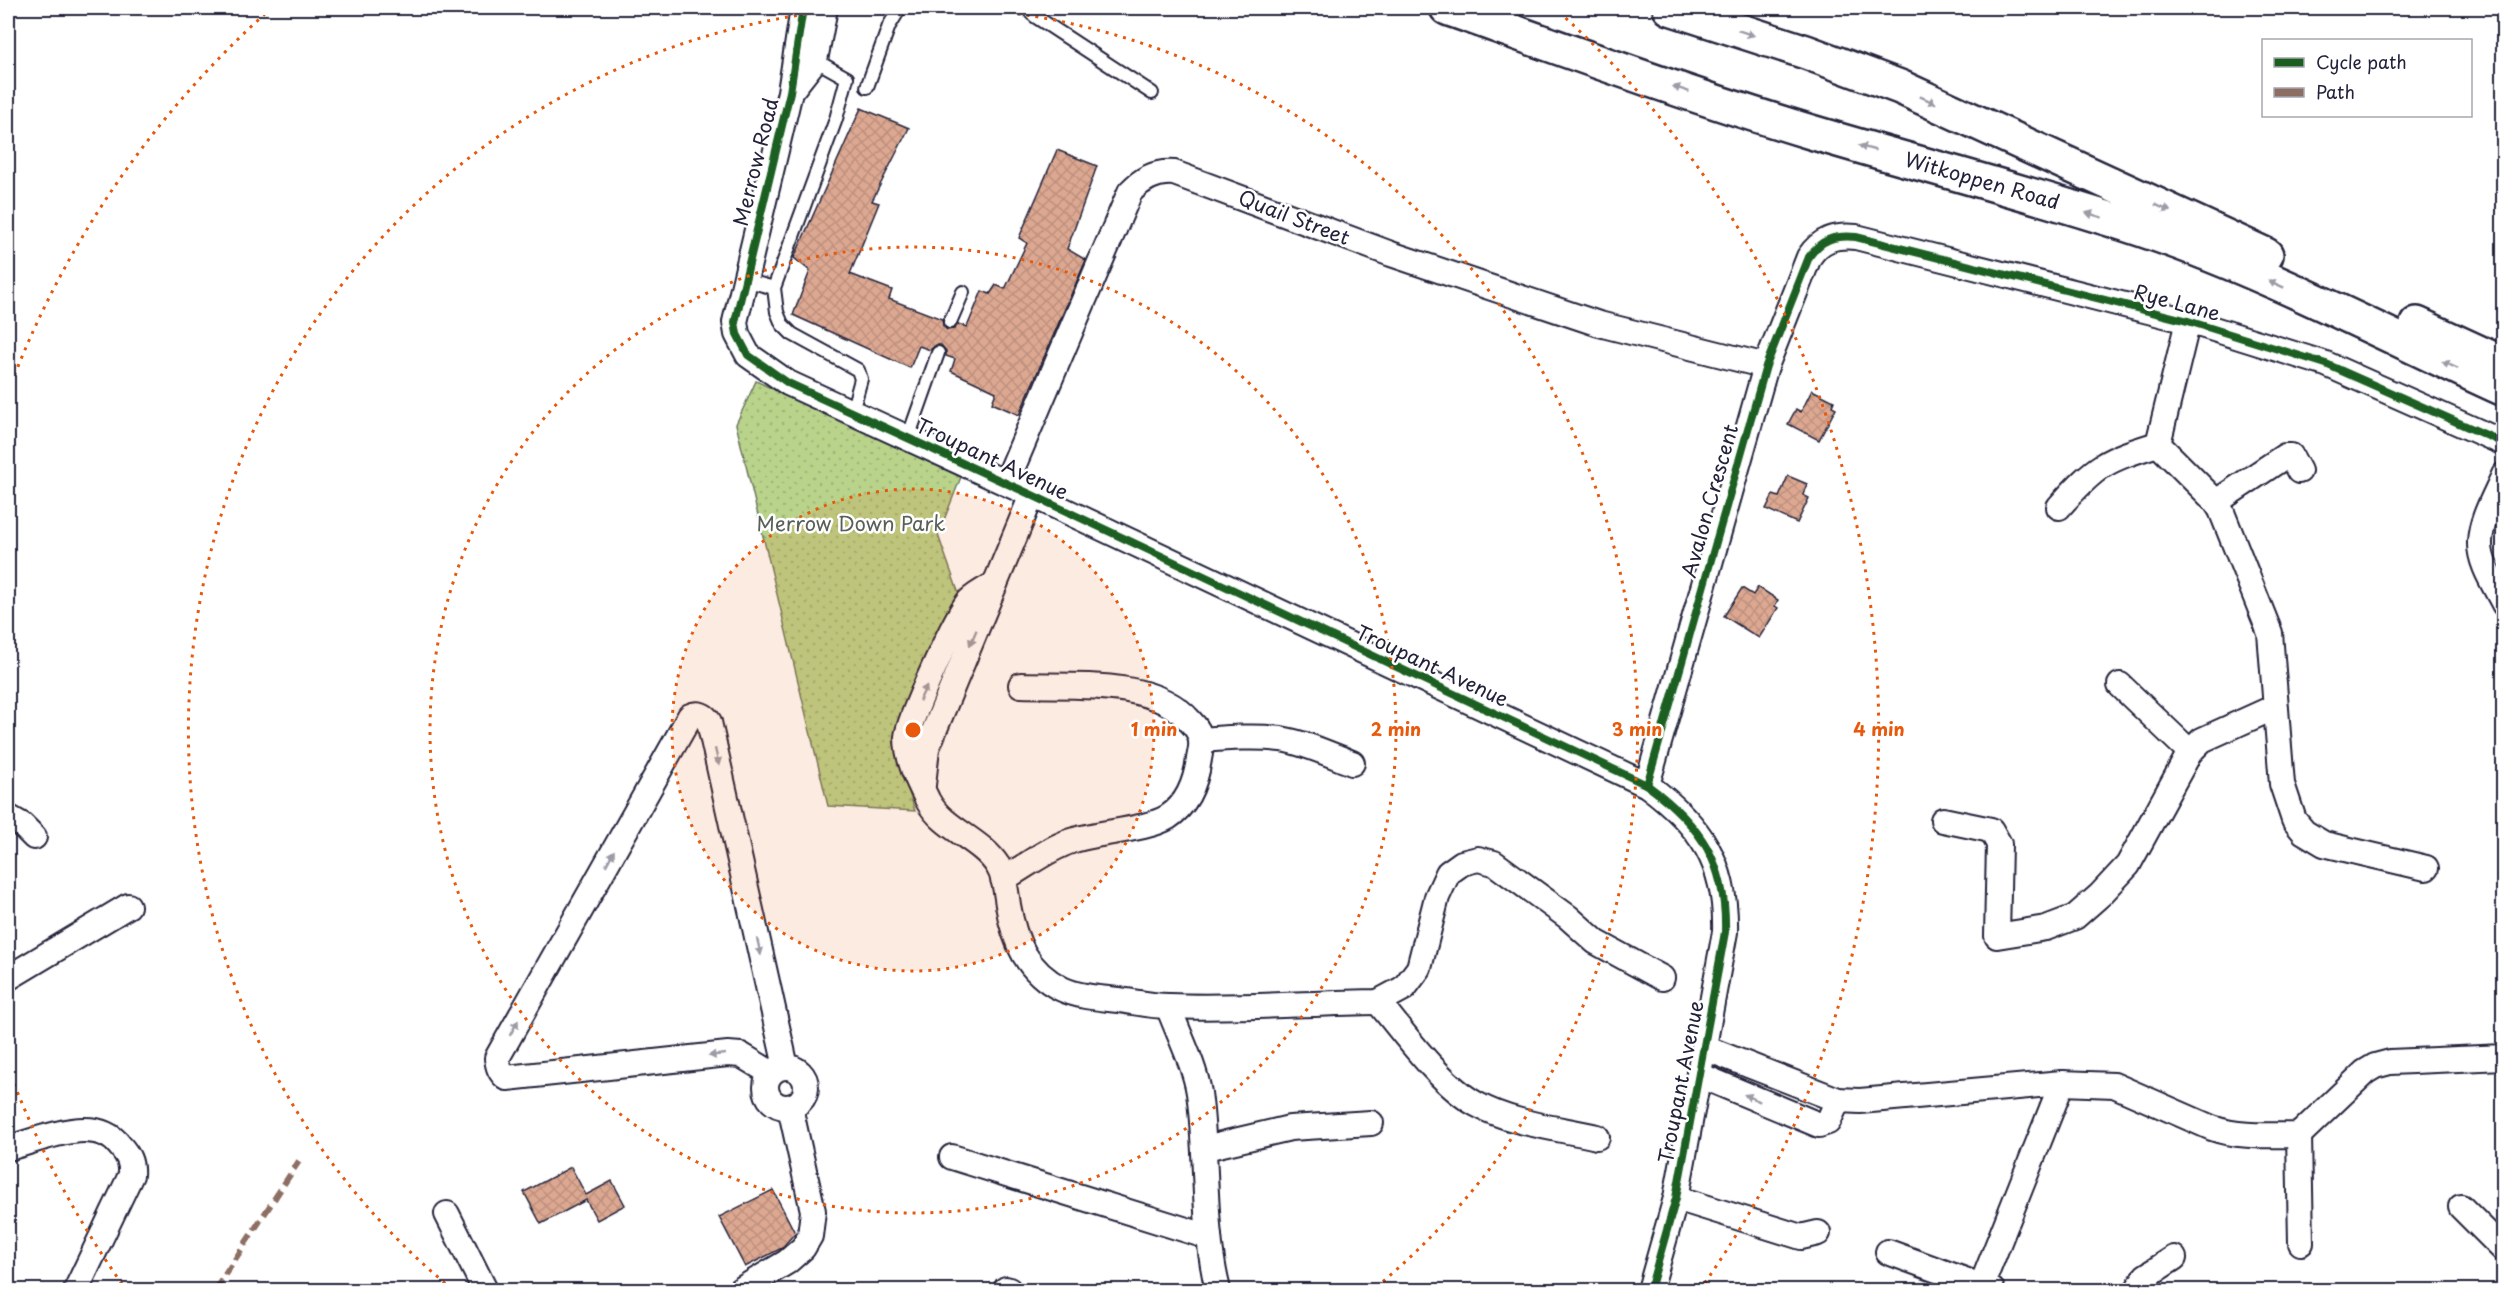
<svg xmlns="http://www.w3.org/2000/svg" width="2511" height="1298" viewBox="0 0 2511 1298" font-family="'Playpen Sans',sans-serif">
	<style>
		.grass { fill: url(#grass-dots); stroke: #6e7a63; stroke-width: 1.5 }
		.building { fill: url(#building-cross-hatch); stroke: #22223b; stroke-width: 1.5 }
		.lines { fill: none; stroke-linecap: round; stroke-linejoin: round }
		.service-casing { stroke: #22223b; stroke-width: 16 }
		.minor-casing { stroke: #22223b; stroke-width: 28 }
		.secondary-casing { stroke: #22223b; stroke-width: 38 }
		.service { stroke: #fff; stroke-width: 12 }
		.minor { stroke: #fff; stroke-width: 24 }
		.secondary { stroke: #fff; stroke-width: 33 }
		.quiet { stroke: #8d6e63; stroke-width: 6; stroke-dasharray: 12 6; stroke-linecap: butt }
		.cycleway-casing { stroke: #fff; stroke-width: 11 }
		.cycleway { stroke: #1b5e20; stroke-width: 8 }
		.oneway { fill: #9c9ca7 }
		.ring { fill: none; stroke: #e8590c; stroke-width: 3; stroke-dasharray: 3 6 }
		.labels { text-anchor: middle; stroke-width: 5; stroke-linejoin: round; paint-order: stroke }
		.street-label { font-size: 20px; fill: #22223b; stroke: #fff }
		.park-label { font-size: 20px; fill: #576057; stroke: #fff }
		.centre { fill: #e8590c; stroke: #fff; stroke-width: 3 }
		.ring-label { font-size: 18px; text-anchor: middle; font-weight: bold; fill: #e8590c; stroke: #fff; stroke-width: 5; stroke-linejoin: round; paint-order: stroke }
	</style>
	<defs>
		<pattern id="grass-dots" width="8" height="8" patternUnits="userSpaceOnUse" patternTransform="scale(1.5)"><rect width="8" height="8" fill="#b9d38b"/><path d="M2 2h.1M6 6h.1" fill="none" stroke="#9fb579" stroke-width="1.8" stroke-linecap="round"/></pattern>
		<pattern id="building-cross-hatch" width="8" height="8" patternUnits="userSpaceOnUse" patternTransform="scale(1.5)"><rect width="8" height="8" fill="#dda891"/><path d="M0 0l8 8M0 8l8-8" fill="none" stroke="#bd907e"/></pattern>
	</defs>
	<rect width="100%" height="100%" fill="#fff"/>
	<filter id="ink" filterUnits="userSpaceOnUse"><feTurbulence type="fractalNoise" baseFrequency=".0167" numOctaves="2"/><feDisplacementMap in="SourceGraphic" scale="12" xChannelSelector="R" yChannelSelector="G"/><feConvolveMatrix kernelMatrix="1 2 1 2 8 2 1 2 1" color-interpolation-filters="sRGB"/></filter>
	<g filter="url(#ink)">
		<path class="grass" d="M756,381l205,96 -23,58 22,62 -67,143 22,71 -87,-5 -92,-382z"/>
		<g class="building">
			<path d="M861,108l48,20 -37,73 7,2 -29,71 42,16 -3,9 53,20 1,7 4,4 7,-1 4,-5 9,3 15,-36 8,3 6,-9 9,4 22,-46 -8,-5 38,-88 40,16 -30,83 19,11 -67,155 -27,-12 4,-11 -45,-21 4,-12 -9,-3v-5l-5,-6h-5l-6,5 -11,-4 -9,22 -117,-53 17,-44 -16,-13z"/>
			<path d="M1812,390l22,11 -2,5 4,2 -17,32 -31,-16 8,-15 5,3z"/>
			<path d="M1788,476l19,8 -4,11 6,3 -12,25 -31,-14 7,-14 6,2z"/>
			<path d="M1758,587l20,13 -3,6 3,2 -19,30 -35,-22 18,-28 11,7z"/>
			<path d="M571,1167l15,28 26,-14 13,24 -28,15 -11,-20 -45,24 -17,-32z"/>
			<path d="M773,1190l22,43 -13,15 -37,19 -26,-50z"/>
		</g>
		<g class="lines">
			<defs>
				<g id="service">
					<path d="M1031,8v5l5,4 116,76"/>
					<path d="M813,59l34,19 -11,41 -62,169 3,24 5,12 10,10 66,36 3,9 -9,33"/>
					<path d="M867,87l22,-61 11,-18"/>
					<path d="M745,280l29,8"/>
					<path d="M950,322l13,-30"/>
					<path d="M908,438l30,-85"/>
				</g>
				<g id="minor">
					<path d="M803,8l-13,84 -55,230 2,12 11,21 40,28 244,112 615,290c54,40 80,79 78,147l-49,266 -26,92"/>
					<path d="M793,88l22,-28 10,-52"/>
					<path d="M2158,444l58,58 5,8 49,123 12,151 12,36 10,12 20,12 102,24"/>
					<path d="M2158,444l30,-123"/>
					<path d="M2504,475c-9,21 -23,44 -24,67 -1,21 15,44 24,62"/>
					<path d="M1006,483l124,-291c12,-13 26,-21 44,-19l217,81 208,70 167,42"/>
					<path d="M2216,502l69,-46h6l8,15"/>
					<path d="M2059,507c37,-42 46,-47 99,-63"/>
					<path d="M995,584c-9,5 -19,10 -26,17 -12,12 -61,120 -62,136 0,23 11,44 21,64 15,28 53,38 70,65 7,11 8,26 10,39 6,36 19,67 54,84 17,8 38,9 57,11 16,2 33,6 50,6 69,3 139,-3 209,-4l26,-14 15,-20 18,-71 11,-24 14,-10 16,-4 16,4 74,54 28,25 66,36"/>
					<path d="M2120,685l70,67"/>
					<path d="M1201,740c27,-2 53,-4 80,-1 24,4 48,15 71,24"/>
					<path d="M923,785l4,-37 105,-253"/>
					<path d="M1647,785l119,-419 43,-109c12,-18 26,-22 47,-20l332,84 138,43 178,79"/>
					<path d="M8,817l14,8 12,12"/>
					<path d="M1943,820l48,10 8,14 -2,92 49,-8 29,-11 25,-22 28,-30 62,-113 12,-12 73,-33"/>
					<path d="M1003,879c22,-12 44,-30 68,-38 26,-9 76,-11 97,-24 20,-13 28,-36 31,-58 1,-6 3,-13 2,-19 -1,-7 -6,-14 -11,-19 -37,-43 -117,-34 -169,-36"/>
					<path d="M8,978l120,-72"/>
					<path d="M1378,1002c26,31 63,83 98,102 36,20 82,24 121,33"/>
					<path d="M1168,1006c10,27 27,60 31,87 9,65 3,133 19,197"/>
					<path d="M1705,1048l133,52 22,1 202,-18 52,2 98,43c28,10 58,7 87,7l66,-63 10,-6 15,-4 114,-5"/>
					<circle cx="786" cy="1087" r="20"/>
					<path d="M771,1073l-30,-18 -13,-1 -221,24c-7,-5 -9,-11 -10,-20l193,-342c8,-4 15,-1 19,6l77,345"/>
					<path d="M1699,1075l120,50 9,-3 10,-22"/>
					<path d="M2299,1135l2,108"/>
					<path d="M8,1148c32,-8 88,-35 112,-2 8,9 12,16 11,29l-55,115"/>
					<path d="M1205,1148l85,-20 81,-5"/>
					<path d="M952,1157l257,80"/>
					<path d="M1676,1198l125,39 17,-4"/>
					<path d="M2461,1207l43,43"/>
					<path d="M447,1214l38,76"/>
					<path d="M1888,1252l104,38"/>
					<path d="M1981,1287l81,-204"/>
					<path d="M1006,1289l3,1"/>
					<path d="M740,1290l47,-28 16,-14 7,-12 3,-25 -23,-104"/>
					<path d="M2137,1290l9,-14 28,-18"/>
				</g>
				<g id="secondary">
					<path d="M1447,8c121,43 241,87 364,124 114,34 229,63 341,101 119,41 237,104 352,156"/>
					<path d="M1670,8l136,44 94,35 366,168"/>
					<path d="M2417,324l87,40"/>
				</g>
			</defs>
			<use href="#service" class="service-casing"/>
			<use href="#minor" class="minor-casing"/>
			<use href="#secondary" class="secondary-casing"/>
			<use href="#service" class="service"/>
			<use href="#minor" class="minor"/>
			<use href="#secondary" class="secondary"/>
			<path class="quiet" d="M215,1290l84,-129"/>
			<defs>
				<g id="cycleway">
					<path d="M803,8l-13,84 -55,230 2,12 11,21 40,28 244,112 615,290c54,40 80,79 78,147l-49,266 -26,92"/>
					<path d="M1647,785l119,-419 43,-109c12,-18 26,-22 47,-20l332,84 138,43 178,79"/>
				</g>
			</defs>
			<use href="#cycleway" class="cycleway-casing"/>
			<use href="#cycleway" class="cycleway"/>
		</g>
		<defs><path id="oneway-solid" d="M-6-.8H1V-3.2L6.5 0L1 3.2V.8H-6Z" transform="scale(1.5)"/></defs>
		<g class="oneway">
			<use href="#oneway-solid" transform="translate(1746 33) rotate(18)"/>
			<use href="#oneway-solid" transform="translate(1681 89) rotate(-162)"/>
			<use href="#oneway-solid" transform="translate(1928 100) rotate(24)"/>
			<use href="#oneway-solid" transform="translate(1867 148) rotate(-164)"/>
			<use href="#oneway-solid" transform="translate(2163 208) rotate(24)"/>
			<use href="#oneway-solid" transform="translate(2094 215) rotate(-163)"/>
			<use href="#oneway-solid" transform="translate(2276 284) rotate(-156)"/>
			<use href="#oneway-solid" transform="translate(2450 365) rotate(-155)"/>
			<use href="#oneway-solid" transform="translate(973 638) rotate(113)"/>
			<use href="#oneway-solid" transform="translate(923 693) rotate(-65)"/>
			<use href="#oneway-solid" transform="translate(717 757) rotate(77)"/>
			<use href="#oneway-solid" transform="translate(610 858) rotate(-61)"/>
			<use href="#oneway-solid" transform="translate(759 947) rotate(77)"/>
			<use href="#oneway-solid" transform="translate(514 1028) rotate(-61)"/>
			<use href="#oneway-solid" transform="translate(717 1055) rotate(174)"/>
			<use href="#oneway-solid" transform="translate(1752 1098) rotate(-156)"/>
		</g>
	</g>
	<circle cx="913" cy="730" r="241" fill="#e8590c" fill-opacity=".12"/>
	<g class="ring">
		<circle cx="913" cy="730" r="241"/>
		<circle cx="913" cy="730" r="483"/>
		<path d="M452 1289A724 724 0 0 1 862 8M964 8A724 724 0 0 1 1374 1289"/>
		<path d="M122 1284A966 966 0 0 1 8 1068M8 392A966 966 0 0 1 267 12M1559 12A966 966 0 0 1 1704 1284"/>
	</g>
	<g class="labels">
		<g class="street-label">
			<text transform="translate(756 162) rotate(-76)" y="7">Merrow Road</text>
			<text transform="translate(1982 181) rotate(16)" y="7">Witkoppen Road</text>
			<text transform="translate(1294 218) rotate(21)" y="7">Quail Street</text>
			<text transform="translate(2177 303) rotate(15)" y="7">Rye Lane</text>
			<text transform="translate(992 459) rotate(25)" y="7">Troupant Avenue</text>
			<text transform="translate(1710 501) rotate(-74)" y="7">Avalon Crescent</text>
			<text transform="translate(1432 666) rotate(25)" y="7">Troupant Avenue</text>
			<text transform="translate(1681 1082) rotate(-79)" y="7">Troupant Avenue</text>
		</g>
		<g class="park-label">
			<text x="851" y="531">Merrow Down Park</text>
		</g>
	</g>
	<circle cx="913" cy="730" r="9" class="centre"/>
	<g class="ring-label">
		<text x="1154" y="736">1 min</text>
		<text x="1396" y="736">2 min</text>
		<text x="1637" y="736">3 min</text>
		<text x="1879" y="736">4 min</text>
	</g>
	<rect width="2511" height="1298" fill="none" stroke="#fff" stroke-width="30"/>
	<rect x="15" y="15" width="2481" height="1268" fill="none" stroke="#22223b" stroke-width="2" filter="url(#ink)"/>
	<rect x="2262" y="39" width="210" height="78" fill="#ffffff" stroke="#a7a7b1" stroke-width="1.5"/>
	<rect x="2274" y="58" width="30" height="9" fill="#1b5e20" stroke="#a7a7b1" stroke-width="1.5"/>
	<text x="2316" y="69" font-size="18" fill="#22223b">Cycle path</text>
	<rect x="2274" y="88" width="30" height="9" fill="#8d6e63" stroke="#a7a7b1" stroke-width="1.5"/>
	<text x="2316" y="99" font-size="18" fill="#22223b">Path</text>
</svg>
